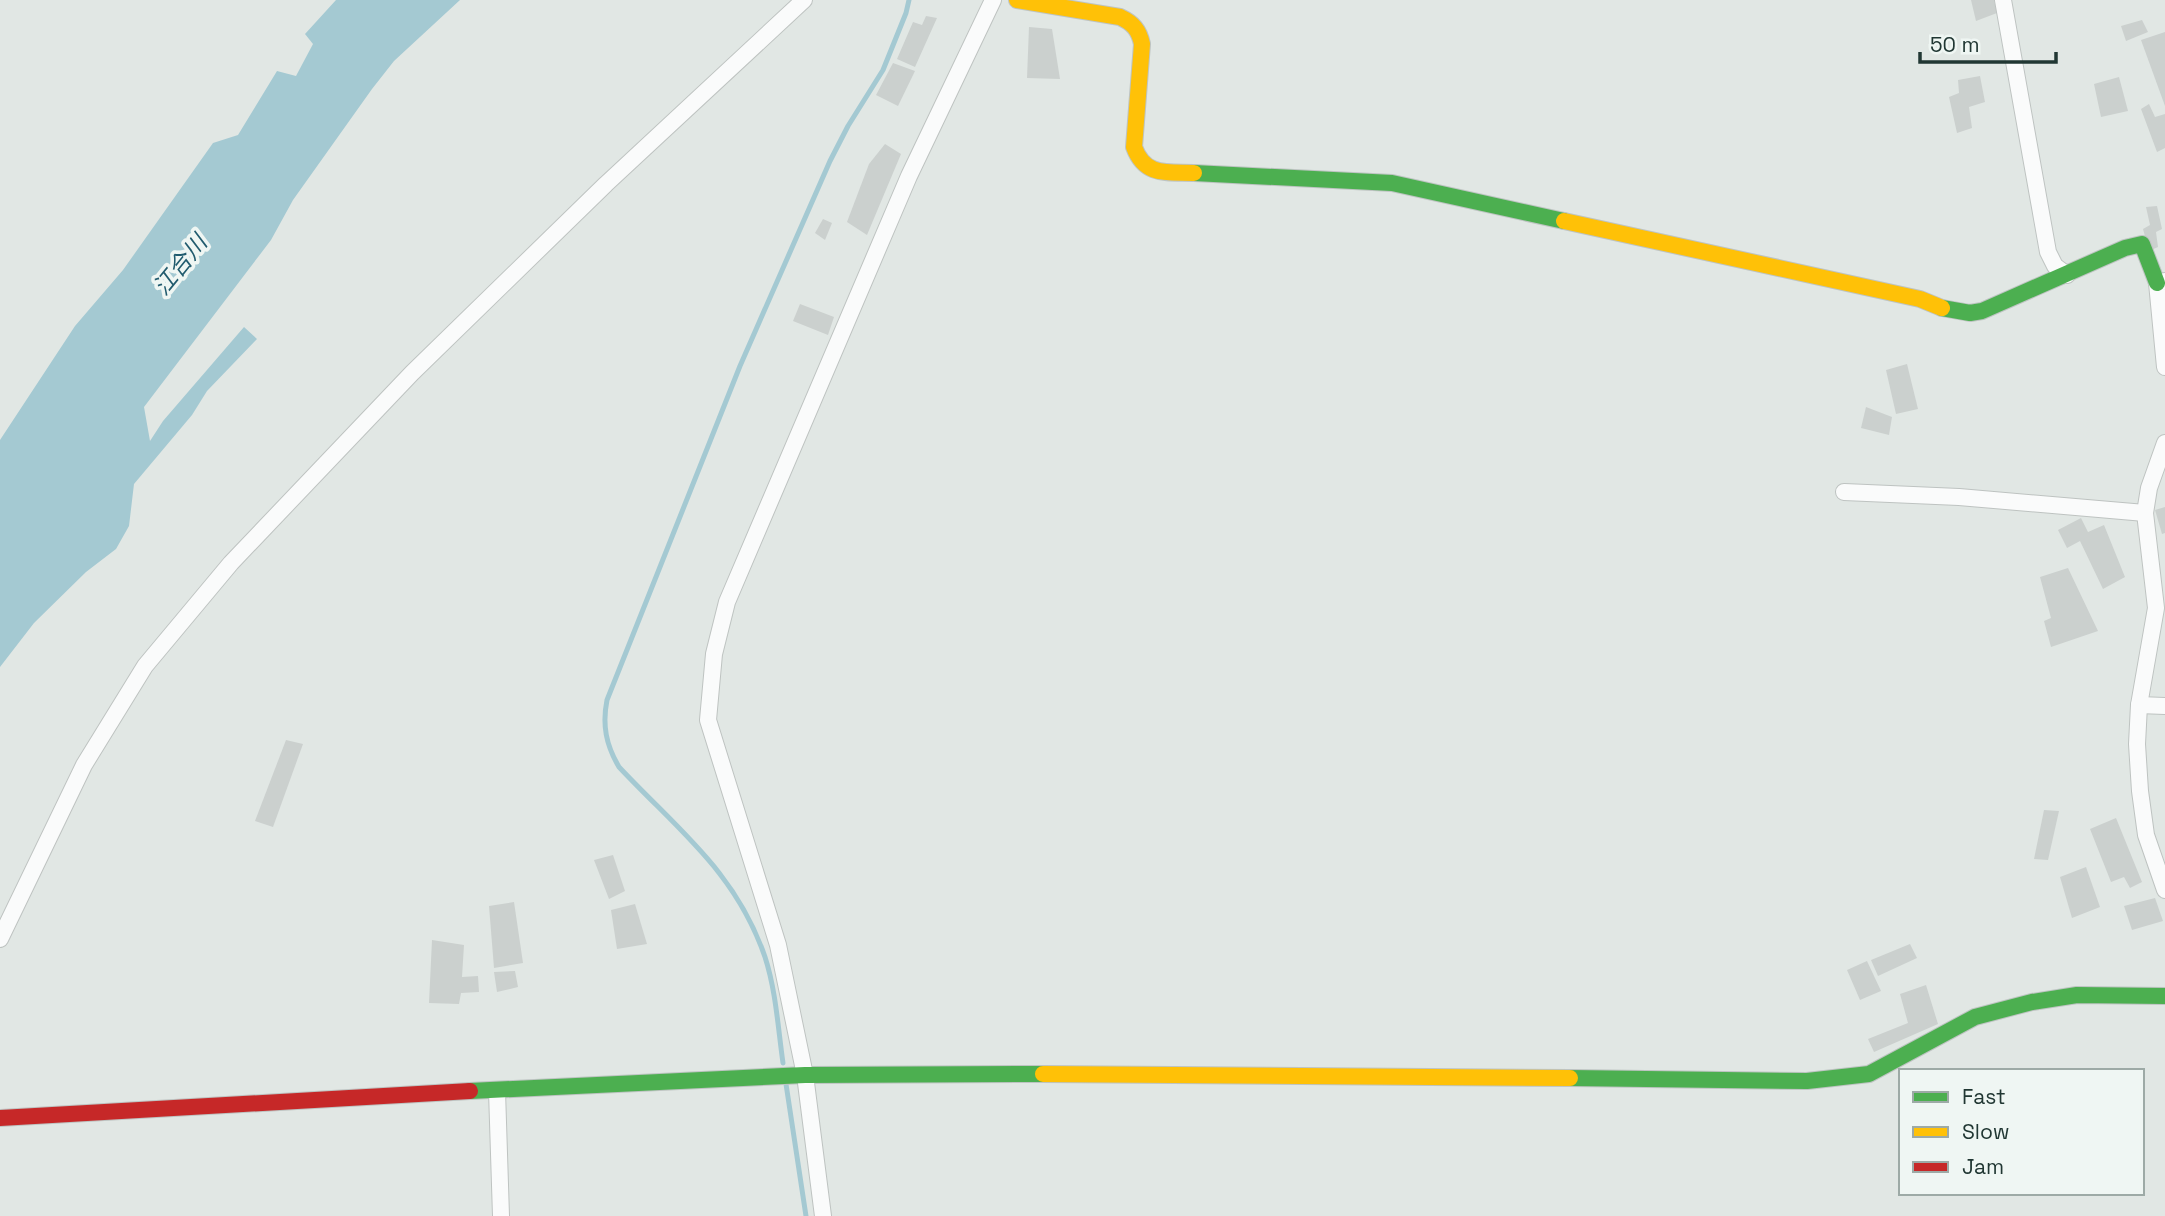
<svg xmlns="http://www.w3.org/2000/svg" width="2165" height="1216" viewBox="0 0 2165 1216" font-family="'Space Grotesk','Noto Sans JP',sans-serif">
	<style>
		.water { fill: #a4c9d2 }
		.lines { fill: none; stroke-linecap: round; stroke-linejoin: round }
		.stream { stroke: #a4c9d2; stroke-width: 5 }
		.building { fill: #cbd0ce }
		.street-casing { stroke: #bec3c1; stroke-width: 18 }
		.fast-casing { stroke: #bec4c2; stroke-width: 18 }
		.slow-casing { stroke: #bec4c2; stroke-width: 18 }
		.jam-casing { stroke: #bec4c2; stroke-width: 18 }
		.street { stroke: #fafbfb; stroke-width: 16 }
		.fast { stroke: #4caf50; stroke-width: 16 }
		.slow { stroke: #ffc107; stroke-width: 16 }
		.jam { stroke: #c62828; stroke-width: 16 }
		.labels { text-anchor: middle; stroke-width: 7; stroke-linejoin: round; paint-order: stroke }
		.water-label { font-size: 23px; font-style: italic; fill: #215b6e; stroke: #eff6f3 }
	</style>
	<rect width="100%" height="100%" fill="#e1e7e4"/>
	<path class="water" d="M336,0h124l-66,61 -22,28 -79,111 -22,40 -127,167 6,34 13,-20 81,-94 13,12 -50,52 -15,24 -58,69 -5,42 -13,23 -30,23 -52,51 -34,44v-227l75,-114 48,-56 90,-127 25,-8 39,-64 19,5 17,-32 -8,-10z"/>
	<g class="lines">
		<g class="stream">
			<path d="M783,1063c-5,-35 -7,-72 -18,-106 -29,-85 -87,-127 -146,-190 -13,-22 -17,-42 -12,-67l133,-334 90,-205 18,-35 35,-56 23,-57 3,-13"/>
			<path d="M786,1084l20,132"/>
		</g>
	</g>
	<g class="building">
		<path d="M1971,0h23l3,13 -21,8z"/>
		<path d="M926,16l11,2 -22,49 -18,-8 16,-37 9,3z"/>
		<path d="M2142,20l6,12 -22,9 -5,-15z"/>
		<path d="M1029,27l23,2 8,50 -33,-1z"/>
		<path d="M2165,32v74l-24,-66z"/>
		<path d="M893,63l22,8 -17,35 -22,-11z"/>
		<path d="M1980,76l5,26 -16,5 3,21 -15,5 -8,-36 10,-4 -1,-13z"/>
		<path d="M2119,77l9,34 -27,6 -7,-33z"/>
		<path d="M2149,104l6,13 10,-3v34l-8,4 -16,-43z"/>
		<path d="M885,144l16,10 -34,81 -20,-13 22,-58z"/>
		<path d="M2157,206l5,23 -6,3 2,15 -9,4 -6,-22 7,-4 -4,-18z"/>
		<path d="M823,219l9,4 -7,17 -10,-7z"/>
		<path d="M800,304l34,13 -6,18 -35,-14z"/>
		<path d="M1907,364l11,45 -22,5 -10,-44z"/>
		<path d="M1866,407l26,10 -3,18 -28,-7z"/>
		<path d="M2165,507v26l-3,1 -7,-24z"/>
		<path d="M2081,518l7,14 16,-7 21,52 -22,12 -23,-48 -13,7 -9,-18z"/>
		<path d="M2068,568l30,63 -47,16 -7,-26 7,-3 -11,-41z"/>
		<path d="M286,740l17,4 -30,83 -18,-6z"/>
		<path d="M2044,810l15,1 -11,49 -14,-1z"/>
		<path d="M2116,818l26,64 -12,6 -6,-11 -13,5 -21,-53z"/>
		<path d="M613,855l12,36 -16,8 -15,-39z"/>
		<path d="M2086,867l14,40 -28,11 -12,-41z"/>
		<path d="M2155,898l8,23 -31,9 -8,-24z"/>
		<path d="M514,902l9,61 -29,5 -5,-62z"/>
		<path d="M635,904l12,40 -30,5 -6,-39z"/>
		<path d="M432,940l32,5 -2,32 16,-1 1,16 -18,1 -2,11 -30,-1z"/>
		<path d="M1910,944l7,14 -39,18 -7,-16z"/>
		<path d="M1867,961l14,30 -21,9 -13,-30z"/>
		<path d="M515,971l3,16 -21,5 -3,-20z"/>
		<path d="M1926,985l12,39 -64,28 -6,-13 40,-16 -8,-29z"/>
	</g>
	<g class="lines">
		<defs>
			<g id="street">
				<path d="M2003,0l45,252 7,14 12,9"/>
				<path d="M2165,281l-8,2 8,84"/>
				<path d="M2165,443l-16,45 -4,25 11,95 -17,97 -2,39 3,47 6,44 19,55"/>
				<path d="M1844,492l115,5 186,16"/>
				<path d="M2139,705l26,1"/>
				<path d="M0,939l84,-174 61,-99 86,-103 181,-190 194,-189 198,-184"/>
				<path d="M497,1091l4,125"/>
				<path d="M823,1216l-18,-141 -27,-130 -70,-225 6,-66 13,-52 182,-426 84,-176"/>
			</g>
			<g id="fast">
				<path d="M1194,173l198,10 172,38"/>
				<path d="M1942,308l28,5 12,-2 143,-63 17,-4 15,39"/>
				<path d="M1570,1078l237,3 62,-7 106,-57 57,-15 45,-7 88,1"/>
				<path d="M470,1091l335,-16 238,-1"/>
			</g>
			<g id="slow">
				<path d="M1017,0l103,17c13,6 19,13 22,27l-8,103c11,30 33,25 60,26"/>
				<path d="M1564,221l356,78 22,9"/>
				<path d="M1043,1074l527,4"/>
			</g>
			<path id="jam" d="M0,1118l470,-27"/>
		</defs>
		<use href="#street" class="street-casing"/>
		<use href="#fast" class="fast-casing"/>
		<use href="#slow" class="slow-casing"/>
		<use href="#jam" class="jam-casing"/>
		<use href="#street" class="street"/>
		<use href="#fast" class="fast"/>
		<use href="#slow" class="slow"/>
		<use href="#jam" class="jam"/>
	</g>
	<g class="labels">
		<g class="water-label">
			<text transform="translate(180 265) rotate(-51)" y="8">江合川</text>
		</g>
	</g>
	<rect x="1899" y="1069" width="245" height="126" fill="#eff6f3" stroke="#9daaa6" stroke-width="2"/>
	<rect x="1913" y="1092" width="35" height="10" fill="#4caf50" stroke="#9daaa6" stroke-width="2"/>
	<text x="1962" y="1104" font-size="21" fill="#213733">Fast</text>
	<rect x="1913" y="1127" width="35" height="10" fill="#ffc107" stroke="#9daaa6" stroke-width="2"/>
	<text x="1962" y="1139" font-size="21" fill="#213733">Slow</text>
	<rect x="1913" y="1162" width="35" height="10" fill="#c62828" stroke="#9daaa6" stroke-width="2"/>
	<text x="1962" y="1174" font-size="21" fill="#213733">Jam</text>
	<path d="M1920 52v10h136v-10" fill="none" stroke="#213733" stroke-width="3.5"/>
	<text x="1930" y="52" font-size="21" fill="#213733" stroke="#eff6f3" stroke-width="5" paint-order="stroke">50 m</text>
</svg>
